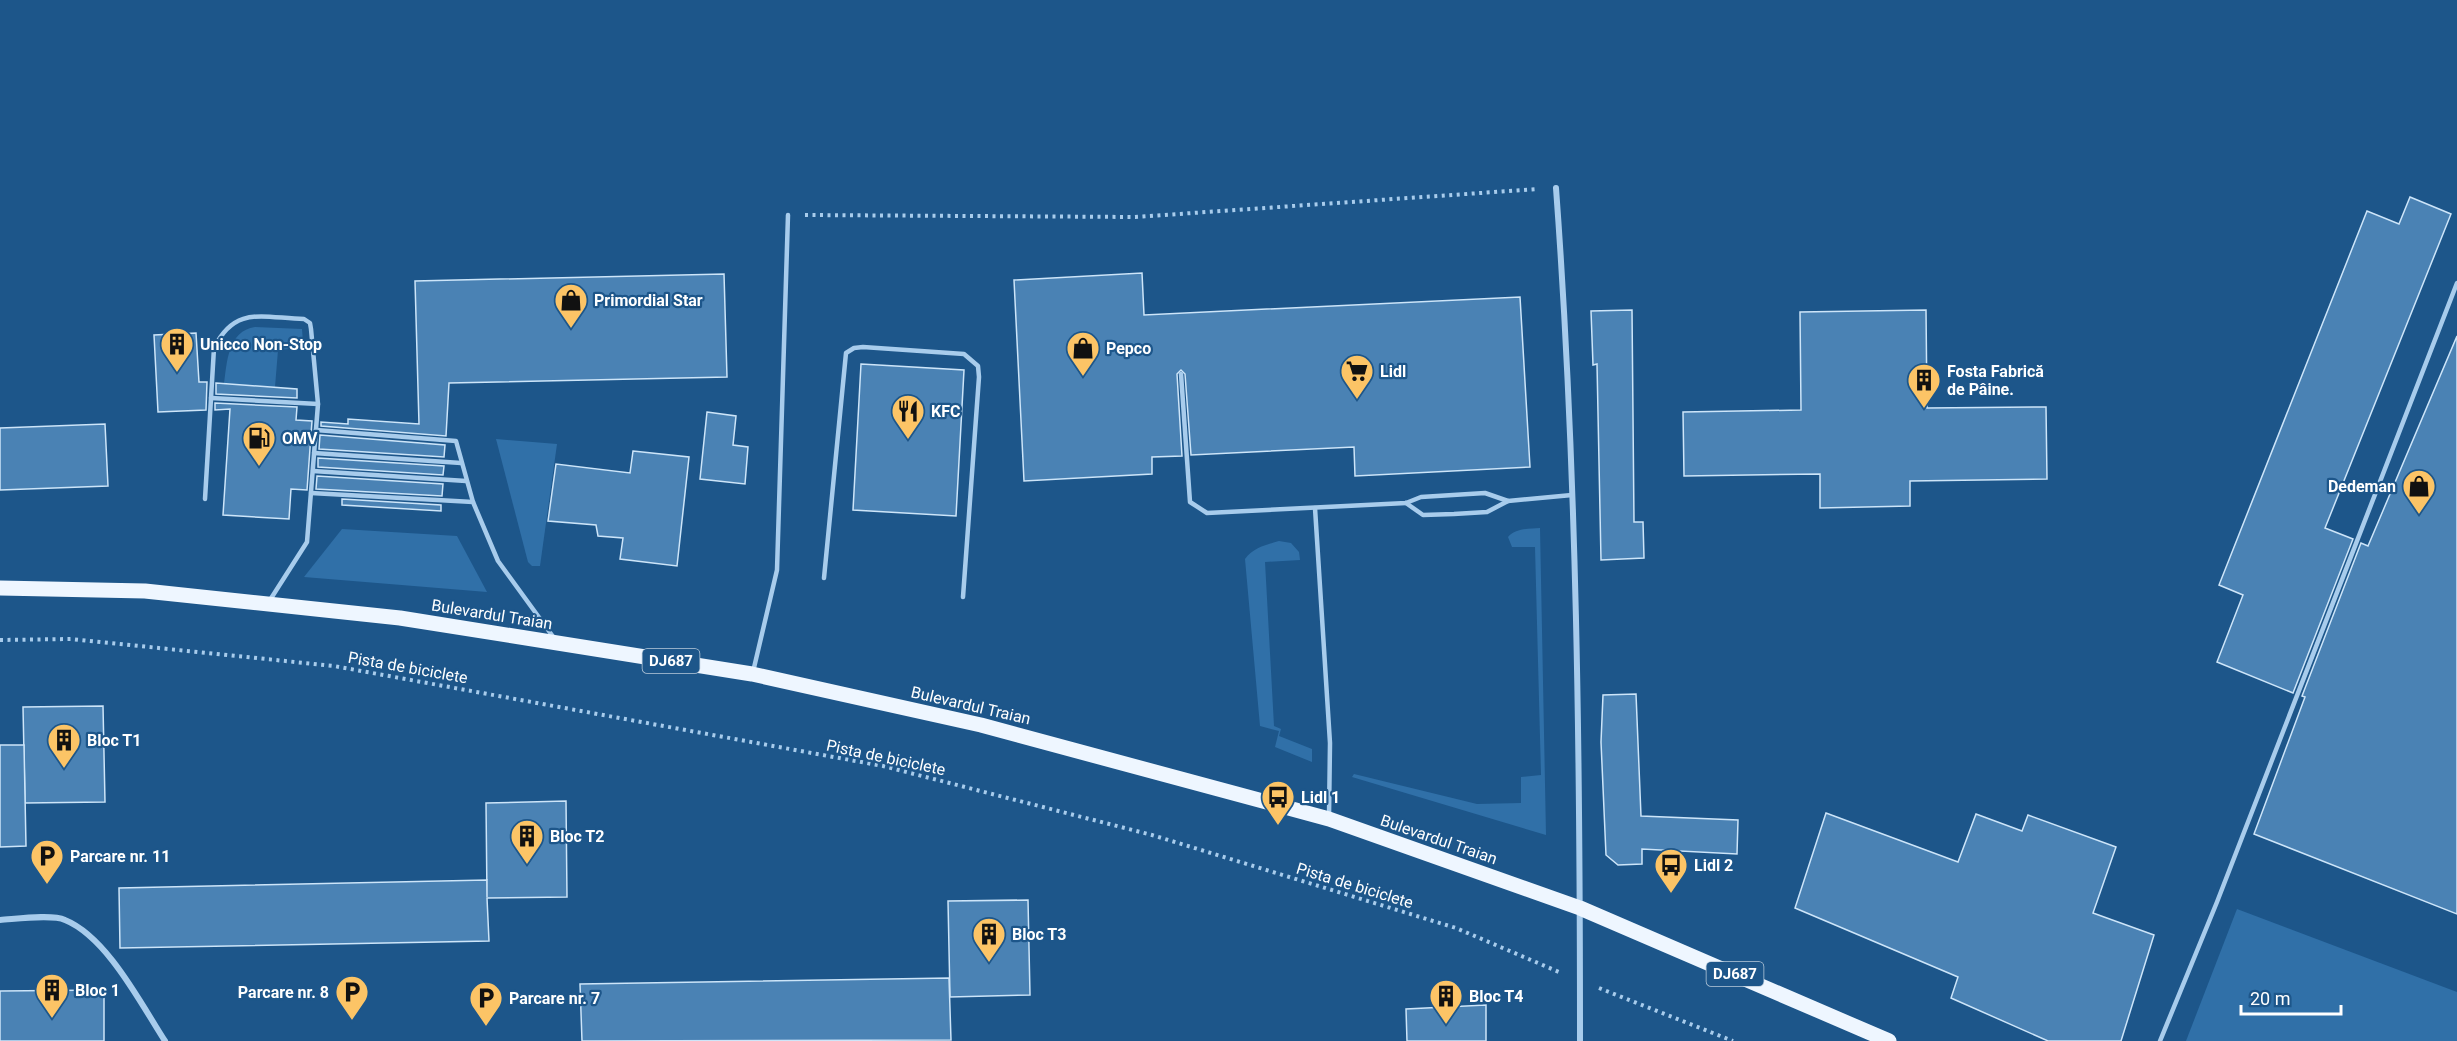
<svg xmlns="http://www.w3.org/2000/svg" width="2457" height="1041" viewBox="0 0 2457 1041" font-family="Roboto,sans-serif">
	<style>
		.green { fill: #3070a8 }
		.building { fill: #4a82b4; stroke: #cde5f9; stroke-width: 1.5 }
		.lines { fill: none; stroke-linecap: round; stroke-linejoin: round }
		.path { stroke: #a8ccec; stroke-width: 4; stroke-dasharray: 3 4.5; stroke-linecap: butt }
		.service { stroke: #a8ccec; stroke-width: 4.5 }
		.minor { stroke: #a8ccec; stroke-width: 6 }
		.primary { stroke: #eef6ff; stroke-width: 15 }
		.labels { text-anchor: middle; stroke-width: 4.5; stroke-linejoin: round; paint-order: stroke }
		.shield { fill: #1d568a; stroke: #bbccdc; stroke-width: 1.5 }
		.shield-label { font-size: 15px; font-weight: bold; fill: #fff }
		.poi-label { font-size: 16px; font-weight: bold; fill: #fff; stroke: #1d568a; text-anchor: start }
		.street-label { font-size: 16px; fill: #fff; stroke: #1d568a }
	</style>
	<rect width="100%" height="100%" fill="#1d568a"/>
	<g class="green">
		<path d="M255,327l47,2 1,14 -3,5 -22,2 -3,37 -51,-3c3,-22 4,-53 31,-57z"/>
		<path d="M496,439l61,5 -17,122h-8l-4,-4z"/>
		<path d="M1540,528l6,307 -194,-58 2,-3 123,30 44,-1v-26l20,-2 -6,-228h-23l-4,-10c8,-9 21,-8 32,-9z"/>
		<path d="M342,529l115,7 30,56 -183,-15z"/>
		<path d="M1279,541l12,2 8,9 1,8 -35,2 9,164 7,3 -2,7 33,13v13l-37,-15 4,-16 -19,-5 -15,-167c9,-12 21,-14 34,-18z"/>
		<path d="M2237,909l220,83v49h-271z"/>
	</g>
	<g class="building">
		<path d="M2410,197l41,17 -126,314 28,11 -60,154 -76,-31 26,-67 -24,-10 148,-374 32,13z"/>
		<path d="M1142,273l2,42 376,-18 10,170 -175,9 -1,-29 -163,8 -6,-81 -4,-4 -4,4 5,82 -30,1v17l-128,7 -10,-201z"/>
		<path d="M724,274l3,103 -278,6 -3,53 -125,-10v-4l27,2v-5l71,5 -4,-143z"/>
		<path d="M1632,310l2,212h9l1,36 -43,2 -4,-196 -4,1 -2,-54z"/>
		<path d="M1926,310l1,98 119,-1 1,72 -137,2v25l-90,2v-34l-136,2 -1,-64 118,-2 -1,-98z"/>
		<path d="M196,333l3,49h8l-1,28 -48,2 -4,-77z"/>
		<path d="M2457,336v578l-203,-80 51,-137 -3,-1 59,-153 7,3z"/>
		<path d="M861,364l103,6 -8,146 -103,-6z"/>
		<path d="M216,383l81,6v9l-81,-4z"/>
		<path d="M215,403l82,4 -1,13 16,1 -5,69 -16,-1 -2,30 -66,-4 7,-106 -15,1z"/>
		<path d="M707,412l29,4 -3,29 15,2 -3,37 -45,-5z"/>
		<path d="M105,424l3,62 -108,4v-62z"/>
		<path d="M320,435l125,10 -1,12 -125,-8z"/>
		<path d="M633,451l56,6 -12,109 -57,-7 3,-21 -25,-2 -2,-11 -48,-4 8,-57 74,9z"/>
		<path d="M318,458l126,8 -1,9 -125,-8z"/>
		<path d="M317,476l126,8 -1,12 -126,-7z"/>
		<path d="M342,499l99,6v6l-99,-6z"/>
		<path d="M1636,694l5,122 97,4 -1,34 -95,-5v15l-24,1 -12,-10 -5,-113 2,-47z"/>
		<path d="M103,706l2,96 -80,1 -2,-96z"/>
		<path d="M0,745h24l2,101 -26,1z"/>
		<path d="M566,801l1,96 -80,1 2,43 -369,7 -1,-60 368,-8v17l-1,-94z"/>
		<path d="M1826,813l132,49 18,-48 46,17 6,-16 88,32 -23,66 61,22 -33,106h-73l-97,-43 7,-21 -163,-69z"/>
		<path d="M1028,900l2,95 -80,2 -2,-96z"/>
		<path d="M949,978l2,62 -369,1 -2,-57z"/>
		<path d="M104,990v51h-104v-50z"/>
		<path d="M1486,1005v36h-79l-1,-32z"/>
	</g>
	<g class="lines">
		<g class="path">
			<path d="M805,215l330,2 403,-28"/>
			<path d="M0,640l71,-1 263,27 549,100 269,69 304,93 103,44"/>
			<path d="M1599,988l134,53"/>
		</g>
		<g class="service">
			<path d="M1181,374l9,128 17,11 199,-10 15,-6 64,-4 23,8"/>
			<path d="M211,398l107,6"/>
			<path d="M316,430l140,11 17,61"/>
			<path d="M314,453l147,10"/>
			<path d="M313,471l153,10"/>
			<path d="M311,493l162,9 25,59 56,77"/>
			<path d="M205,499l9,-151c21,-43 49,-30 90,-29l6,4 1,6 7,75 -11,138 -37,58"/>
			<path d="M1406,503l17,12 31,-1 33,-2 21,-11 64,-6"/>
			<path d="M1315,508l15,235 -1,74"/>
			<path d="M824,578l22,-225 8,-5 9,-1 101,7 14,12 1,11 -16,220"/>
			<path d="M753,672l24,-102 11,-355"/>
			<path d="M2160,1041l57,-139 240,-619"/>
		</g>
		<g class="minor">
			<path d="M1556,188c21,284 24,569 24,853"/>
			<path d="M0,920c16,-1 52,-6 65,0 42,17 76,84 100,121"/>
		</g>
		<path class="primary" d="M0,588l145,3 255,27 352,56 229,51 348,94 251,89 309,133"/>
	</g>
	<defs>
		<symbol id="shop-pin" viewBox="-11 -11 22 30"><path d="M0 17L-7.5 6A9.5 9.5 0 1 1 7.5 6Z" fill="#fcc466" stroke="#1d568a"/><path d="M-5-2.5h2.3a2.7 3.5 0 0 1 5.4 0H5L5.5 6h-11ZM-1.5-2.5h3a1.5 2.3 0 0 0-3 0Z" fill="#111"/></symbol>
		<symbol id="building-pin" viewBox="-11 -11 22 30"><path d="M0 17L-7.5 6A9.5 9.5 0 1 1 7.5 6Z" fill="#fcc466" stroke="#1d568a"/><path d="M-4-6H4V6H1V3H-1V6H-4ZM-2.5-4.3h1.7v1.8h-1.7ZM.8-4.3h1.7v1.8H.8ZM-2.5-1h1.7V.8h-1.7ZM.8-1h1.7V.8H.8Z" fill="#111"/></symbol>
		<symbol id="supermarket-pin" viewBox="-11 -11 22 30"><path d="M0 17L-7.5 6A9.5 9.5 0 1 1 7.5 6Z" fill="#fcc466" stroke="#1d568a"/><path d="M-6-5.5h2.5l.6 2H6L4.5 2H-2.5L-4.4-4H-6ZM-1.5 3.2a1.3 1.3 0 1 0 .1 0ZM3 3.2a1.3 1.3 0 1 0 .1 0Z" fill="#111"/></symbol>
		<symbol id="restaurant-pin" viewBox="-11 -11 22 30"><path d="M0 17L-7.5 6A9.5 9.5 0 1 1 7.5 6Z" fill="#fcc466" stroke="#1d568a"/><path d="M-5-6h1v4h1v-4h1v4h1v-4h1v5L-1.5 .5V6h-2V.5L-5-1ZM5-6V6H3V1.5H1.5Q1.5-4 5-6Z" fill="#111"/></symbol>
		<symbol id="fuel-pin" viewBox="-11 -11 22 30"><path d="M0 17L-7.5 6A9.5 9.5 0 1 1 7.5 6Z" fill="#fcc466" stroke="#1d568a"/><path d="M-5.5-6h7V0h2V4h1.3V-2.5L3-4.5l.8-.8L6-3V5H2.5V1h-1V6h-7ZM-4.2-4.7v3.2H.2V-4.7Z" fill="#111"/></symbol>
		<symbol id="bus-pin" viewBox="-11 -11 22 30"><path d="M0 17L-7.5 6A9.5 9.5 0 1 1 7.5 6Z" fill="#fcc466" stroke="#1d568a"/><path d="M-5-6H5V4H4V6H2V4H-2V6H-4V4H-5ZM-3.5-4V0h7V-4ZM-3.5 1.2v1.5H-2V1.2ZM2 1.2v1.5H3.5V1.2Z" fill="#111"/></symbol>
		<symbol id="parking-pin" viewBox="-11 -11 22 30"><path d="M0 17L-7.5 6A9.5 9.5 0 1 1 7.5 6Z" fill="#fcc466" stroke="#1d568a"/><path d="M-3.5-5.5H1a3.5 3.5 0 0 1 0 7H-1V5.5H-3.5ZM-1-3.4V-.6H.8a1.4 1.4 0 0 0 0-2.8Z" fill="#111"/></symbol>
	</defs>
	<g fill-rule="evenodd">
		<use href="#shop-pin" x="552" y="281" width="38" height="52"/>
		<use href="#building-pin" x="158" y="325" width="38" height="52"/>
		<use href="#shop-pin" x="1064" y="329" width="38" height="52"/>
		<use href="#supermarket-pin" x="1338" y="352" width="38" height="52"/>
		<use href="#building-pin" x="1905" y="361" width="38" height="52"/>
		<use href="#restaurant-pin" x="889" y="392" width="38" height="52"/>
		<use href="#fuel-pin" x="240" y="419" width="38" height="52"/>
		<use href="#shop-pin" x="2400" y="467" width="38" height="52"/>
		<use href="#building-pin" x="45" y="721" width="38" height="52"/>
		<use href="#bus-pin" x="1259" y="778" width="38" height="52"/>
		<use href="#building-pin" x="508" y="817" width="38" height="52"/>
		<use href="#parking-pin" x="28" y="837" width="38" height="52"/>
		<use href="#bus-pin" x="1652" y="846" width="38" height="52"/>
		<use href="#building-pin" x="970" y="915" width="38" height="52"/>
		<use href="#building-pin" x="33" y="971" width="38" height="52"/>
		<use href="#parking-pin" x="333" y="973" width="38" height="52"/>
		<use href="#building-pin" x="1427" y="977" width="38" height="52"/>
		<use href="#parking-pin" x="467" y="979" width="38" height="52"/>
	</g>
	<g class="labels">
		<g class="shield">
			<rect x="642.5" y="649" width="57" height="24" rx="4.5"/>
			<rect x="1706.5" y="962" width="57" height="24" rx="4.5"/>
		</g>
		<g class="shield-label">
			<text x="671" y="666">DJ687</text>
			<text x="1735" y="979">DJ687</text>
		</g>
		<g class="poi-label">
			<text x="594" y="306">Primordial Star</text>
			<text x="200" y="350">Unicco Non-Stop</text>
			<text x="1106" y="354">Pepco</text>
			<text x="1380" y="377">Lidl</text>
			<text x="1947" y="377">Fosta Fabrică<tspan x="1947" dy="18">de Pâine.</tspan></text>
			<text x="931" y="417">KFC</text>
			<text x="282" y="444">OMV</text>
			<text x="2396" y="492" text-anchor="end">Dedeman</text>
			<text x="87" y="746">Bloc T1</text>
			<text x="1301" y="803">Lidl 1</text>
			<text x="550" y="842">Bloc T2</text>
			<text x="70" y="862">Parcare nr. 11</text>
			<text x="1694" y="871">Lidl 2</text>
			<text x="1012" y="940">Bloc T3</text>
			<text x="75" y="996">Bloc 1</text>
			<text x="329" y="998" text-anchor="end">Parcare nr. 8</text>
			<text x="1469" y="1002">Bloc T4</text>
			<text x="509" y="1004">Parcare nr. 7</text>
		</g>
		<g class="street-label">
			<text transform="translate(492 614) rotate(9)" y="6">Bulevardul Traian</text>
			<text transform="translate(408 667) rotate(10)" y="6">Pista de biciclete</text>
			<text transform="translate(971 705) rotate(13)" y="6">Bulevardul Traian</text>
			<text transform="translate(886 757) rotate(12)" y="6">Pista de biciclete</text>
			<text transform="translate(1439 839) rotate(19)" y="6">Bulevardul Traian</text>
			<text transform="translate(1355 885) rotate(17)" y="6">Pista de biciclete</text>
		</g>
	</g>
	<path d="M2241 1005v9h100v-9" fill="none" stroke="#ffffff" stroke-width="3"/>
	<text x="2250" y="1005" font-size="18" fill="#ffffff" stroke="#1d568a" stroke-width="4.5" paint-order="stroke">20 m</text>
</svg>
